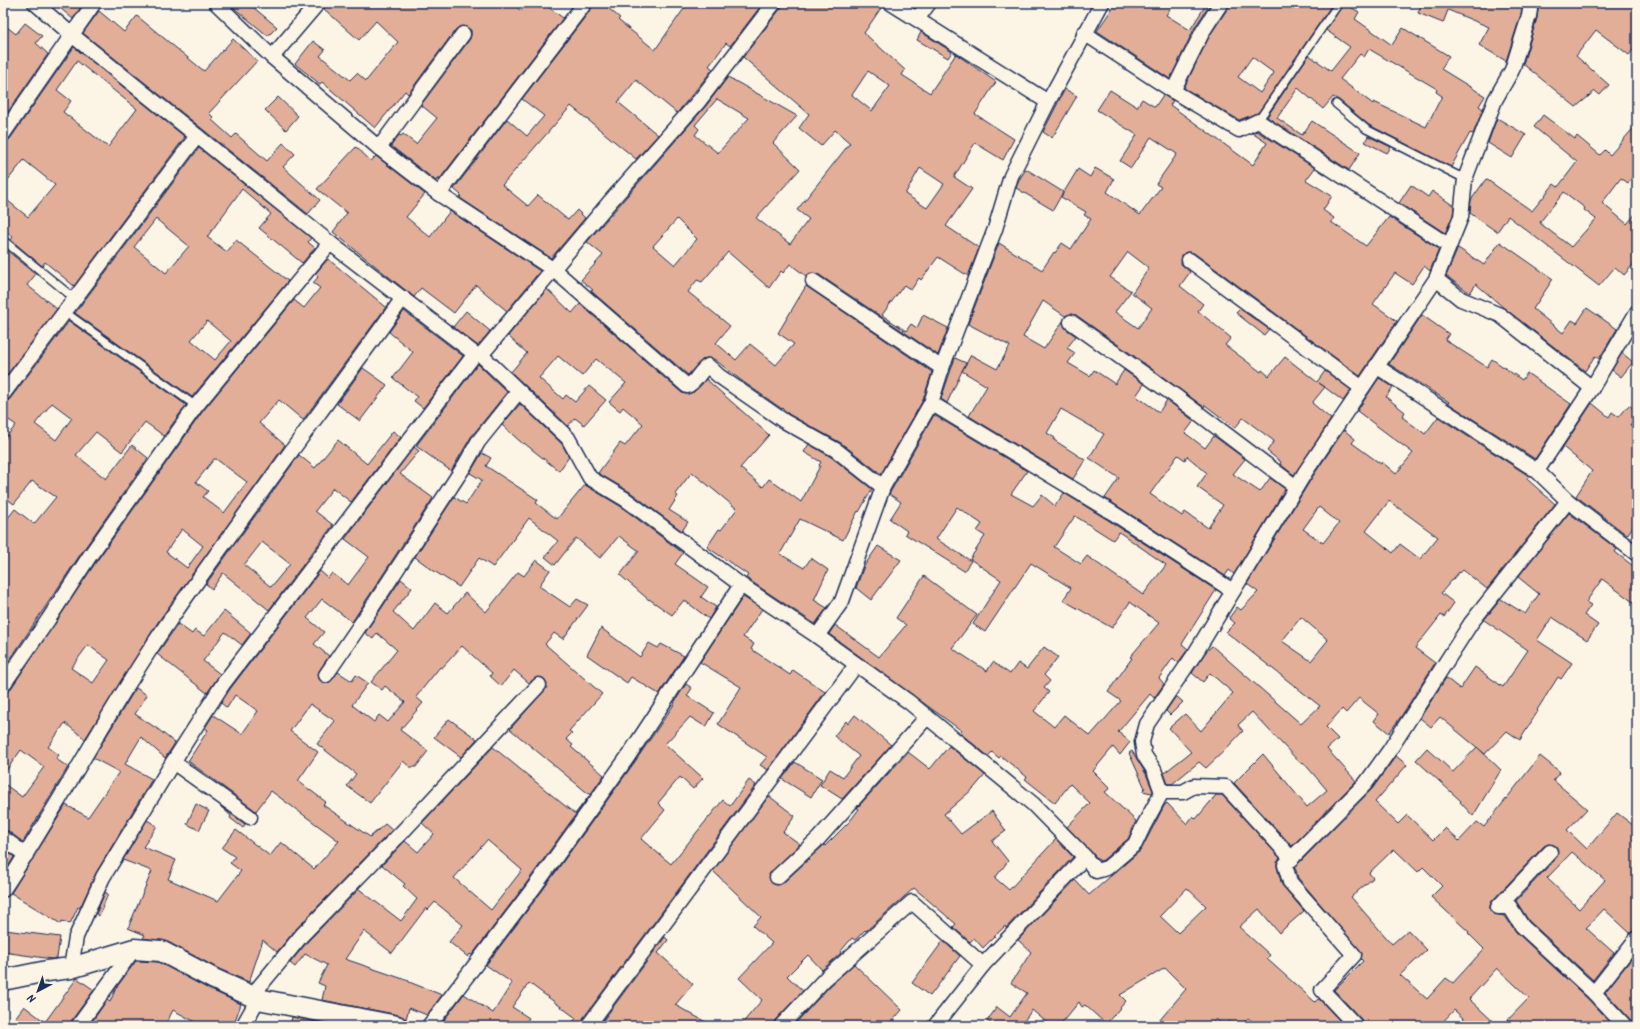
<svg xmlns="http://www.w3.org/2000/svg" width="1640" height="1029" viewBox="0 0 1640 1029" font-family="Kalam,sans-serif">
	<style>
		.building { fill: #e3ae97; stroke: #1b2f5e; fill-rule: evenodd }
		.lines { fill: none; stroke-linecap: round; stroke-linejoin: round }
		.lane-casing { stroke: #1b2f5e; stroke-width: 10 }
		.street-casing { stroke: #1b2f5e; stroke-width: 17 }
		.secondary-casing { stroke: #1b2f5e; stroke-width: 23 }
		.lane { stroke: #fcf5e5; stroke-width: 7 }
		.street { stroke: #fcf5e5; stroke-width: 14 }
		.secondary { stroke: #fcf5e5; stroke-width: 20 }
	</style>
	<rect width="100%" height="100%" fill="#fcf5e5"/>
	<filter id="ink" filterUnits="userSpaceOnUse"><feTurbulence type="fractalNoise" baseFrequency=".025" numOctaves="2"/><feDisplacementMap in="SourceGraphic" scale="8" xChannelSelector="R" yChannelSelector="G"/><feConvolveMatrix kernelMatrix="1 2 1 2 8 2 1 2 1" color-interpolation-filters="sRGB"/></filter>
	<g filter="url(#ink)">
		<g class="building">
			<path d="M54,3h26l2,2 -9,14z"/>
			<path d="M228,3h20l29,24 -9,9z"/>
			<path d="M326,3h186l9,8 5,-8h17l20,15 -124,162 -1,-2 -2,3 -45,-35 8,-11 2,1 2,-2 13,10 21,-26 -16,-13 49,-66 1,-4v-5l-7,-4 -8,3 -48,65 -3,-3 -30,37 -53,-46 -2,2 -25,-20 18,-23 12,9 -5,6 30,24 7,-7 9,8 32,-39 -22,-21 -17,19 -35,-31z"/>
			<path d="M593,3h9l18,15 -2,2 37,30 33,-47h75l-33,43 -4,-3 -17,23 4,3 -36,44 -41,-33 -18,22 40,33 -22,24 -65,-53 -69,79 26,21 10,-11 30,25 9,-10 8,8 -34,40 -91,-60 1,-3 -7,-6 53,-70 20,17 17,-20 -22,-17 70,-91z"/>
			<path d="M782,3h101v2l-19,28 41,37 -3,5 28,18 26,-39 40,28 -21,32 39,25 -11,21 -28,-17 -21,34 18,12 -26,37 33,22 -11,28 -30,-19 -17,23 -2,-2 -8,12 -7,-5 -22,30 24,16 5,-7 6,4 6,-13 25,13 -10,27 -120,-81 -8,-1 -4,3 -16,-12 -7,9 -2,-2 -12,17 -41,-36 -26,30 -5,-2 -9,12 42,34 -14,17 20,17 14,-16 26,21 18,-21 -16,-11 28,-47 126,86 -9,28 -42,74 -40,-31 -51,-28 -8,-7v1l-40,-28 -28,-22 -7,-1 -4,1 -15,16 -97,-84 2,-1 -12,-10 22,-25 -16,-13 118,-135 23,-30 69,39 -24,27 27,26 -44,49 34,26 19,-25 -12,-9 53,-67 -15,-13 -14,16 -22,-18 10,-14 -66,-57 38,-49zM868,71l22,15 -18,25 -20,-16zM717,99l32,19 -31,35 -23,-18 4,-6 -4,-4zM920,168l24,16 -17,24 -22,-14zM677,219l20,20 -22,26 -22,-19z"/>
			<path d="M1116,3h58l-8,12 24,15 17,-27h4l-16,24 -25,52 -73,-48z"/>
			<path d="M1229,3h104l-75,110 -19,7 -55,-32 26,-53 18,-27zM1252,57l22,16 -14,20 -22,-16z"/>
			<path d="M1344,3l15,9 -4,7 37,26 11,-17 46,28 -8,13 44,27 -6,10 4,3 -10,25 -3,-1 -19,34 -82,-42 -30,-25 -6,-3 -10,12 -25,-21 -21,30 25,17 10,-14 48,32 -11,17 -82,-53 42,-62 22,16 19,-24 -24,-17zM1369,49l68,40 -1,3 6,4 -16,31 -52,-25 -1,2 -33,-25 20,-25 4,3z"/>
			<path d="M1422,3h100l-1,11 -15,47 -27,-16 10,-18 -41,-17 -5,13 -25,-10z"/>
			<path d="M1539,3h98v42l-8,10 -33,-25 -20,26 33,29 -9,10 -5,-4 -19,16 -53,-43 14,-46z"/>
			<path d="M99,11l25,21 13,-16 67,55 29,-32 24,22 -48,52 5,5 -2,2 20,18 4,-4 31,27 16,-18 12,11 -12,13 37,33 -12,14 -225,-181z"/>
			<path d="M25,23l17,13 -6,7 12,11 -45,65v-95l13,10z"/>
			<path d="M921,32l31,20 -4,6 -31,-18z"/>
			<path d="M74,47l111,90 -111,149 -29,-24 -3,4 -31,-26 2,-3 -10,-8v-32l25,20 27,-32 -31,-25 -21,26v-44l7,-3zM77,61l60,48 -29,38 -45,-35 8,-11 -14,-11z"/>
			<path d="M1065,89l12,7 -25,42 -9,-6z"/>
			<path d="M1110,90l27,17 5,-8 13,8 8,-12 10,6 -3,4 83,60 14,-22 -15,-10 5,-2 58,37 -9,12 26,16 -9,14 11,8 -3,4 35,24 23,-29 50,32 -9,22 -6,-5 -12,18 -17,-11 -22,31 24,17 -37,55 -166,-123 -8,-1 -4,3 -1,9 9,8 -10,14 23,18 -5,7 33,27 -6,7 36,27 1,-2 7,6 16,-19 32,25 8,-11 26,19 -8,11 -24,-18 6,4 -13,16 19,16 -37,56 -14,-11 1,-2 -14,-11 7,-10 -31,-23 -8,10 -30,-23 -1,2 -70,-51 -58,-41 -5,-1 -6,2 -22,-15 -20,36 21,12 19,-28 3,8 10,7 -9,12 8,5 -7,10 22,13 4,-6 21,14 9,-14 20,14 -8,12 23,16 8,-12 27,21 -9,12 20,15 9,-12 31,23 -12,15 27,18 10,-14 15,11 -51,85 -5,-4 -4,6 -120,-78 14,-20 -30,-20 15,-24 -43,-25 -14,24 8,5 -1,2 31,20 -12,19 -104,-63 18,-30 -25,-15 -15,32 -6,-4 14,-41 11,5 -4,8 9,-16 26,14 13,-23 -42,-22 31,-81 43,27 12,-18 1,1 7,-10 9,6 20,-30 -7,-4 2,-3 -25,-15 17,-28 12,8 5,-9 19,11 -7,13 33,23 21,-28 -5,-3 21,-30 -26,-17 -20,31 -11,-7 17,-26 -40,-25zM1128,252l21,16 -17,25 20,15 -14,20 -23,-16 16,-21 -21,-14zM1178,455l7,5 2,-4 20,17 -10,14 26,18 -15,23 -23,-16 -3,4 -32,-22z"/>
			<path d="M278,97l20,19 -12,14 -21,-20z"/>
			<path d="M1543,115l32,24 2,-3 23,19 5,-5 5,5 27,-31v47l-9,12 -7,-5 -19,25 25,21 10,-12v48l-13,15 -9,-8 -16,19 -91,-70 -11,16 -27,-19 1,-13 15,-21 46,32 22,-27 4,3 19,-25 -43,-35zM1564,192l21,16 -1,2 12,9 -25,28 -30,-23 -1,-2z"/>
			<path d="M1497,118l29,17 -14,23 -24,-15z"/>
			<path d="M1368,136l23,11 -4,6 -22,-11z"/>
			<path d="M356,147l15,14 5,-5 49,38 -19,23 24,20 20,-26 90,60 -33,40 -31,-26 -22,28 -33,-25 -7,9 -81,-65 14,-19 -30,-24z"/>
			<path d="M199,148l112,90 -3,4 7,6 -13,15 -43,-35 12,-14 -29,-25 -35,48 20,15 9,-12 52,41 -96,116 -117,-84zM156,219l33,27 -23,27 -32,-26zM207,321l24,20 -16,19 -24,-20z"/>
			<path d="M1026,169l37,23 -10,18 -37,-22 3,-8z"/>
			<path d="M1411,185l17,12 4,-6 22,15 -1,9 -8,18 -46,-30z"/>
			<path d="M1500,242l53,37 -20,30 30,24 9,-13 5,3 10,-15 30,21 -18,30 -4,-3 -10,15 -81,-63 -28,-24 -6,9 -24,-17 12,-28 26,17z"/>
			<path d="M4,248l32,26 -9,11 30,24 -54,71v-45l5,-7 -5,-4v-75z"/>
			<path d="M328,259l58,48 -83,113 -24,-20 -20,23 26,22 -127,177 -73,117 -20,-16 -17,24 11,8 -3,4 12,8 -45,75 -15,-11 -5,-1v-47l19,14 22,-30 -23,-17 -18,25v-82l7,-3 86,-128 107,-151 91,-111 10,8 16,-20 -7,-5 5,-6 -3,-3zM214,459h2l31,23 -23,31 -21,-16 5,-6 -12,-9zM182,529l21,17 -16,22 -21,-16zM88,645l21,15 -16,23 -22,-15z"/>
			<path d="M547,289l25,24 8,-9 102,89 4,1 8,-2 12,-13 63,56 -29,33 23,19 6,-8 32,23 19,-36 -1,-1 2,-3 -17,-10 5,-8 22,13 41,32 -13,23 -1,-1 -15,29 -43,-21 -20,35 24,14 7,-10 17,12 -14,30 13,8 -12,16 -69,-46 2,-3 -41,-28 12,-18 2,1 16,-21 -45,-37 -17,22 3,2 -9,14 19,12 -6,9 -52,-39 -32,-19 22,-30 5,3 18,-22 -20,-17 -3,4 -11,-9 17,-19 -30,-24 -14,17 -24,-20 -19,22 24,21 3,-4 9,7 14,-16 17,14 -22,25 -9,-7 -7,8 -57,-54 16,-19 -19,-17z"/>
			<path d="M1240,309l29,20 -5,6 -28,-22z"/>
			<path d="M404,311l59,45 -40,52 -9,-7 3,-4 -24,-19 20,-26 -24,-20z"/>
			<path d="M466,311l24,20 -12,15 -25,-19z"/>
			<path d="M1422,315l27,19 -4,6 42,27 5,-8 30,21 5,-7 44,31 -36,55 -87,-56 1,-1 -60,-38z"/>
			<path d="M69,321l117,84 -22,31 -19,-14 -23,30 -26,-20 -20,23 30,24 26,-34 16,13 -66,94 -79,118v-146l12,-15 19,15 22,-27 -24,-16 -18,23 -11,-8v-55l13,-16 -13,-9v-14l7,-3zM52,403l20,15 -16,22 -21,-16z"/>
			<path d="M1622,353l11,9 -12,15 -9,-7z"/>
			<path d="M478,364l29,28 -36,45 -20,34 -35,-25z"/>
			<path d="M363,368l24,17 -27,36 -23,-17z"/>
			<path d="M1379,378l14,9 -7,10 19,15 -3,5 23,17 13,-17 91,59 -2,3 28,25 -68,85 -24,-19 -3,3 -1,-1 -18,21 13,10 -10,14 -3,-2 -26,33 20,15 -33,52 -13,18 -15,-12 5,-7 -20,-16 -13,15 -4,-4 -16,18 12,12 -11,10 29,32 -64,65 -58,-63 29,-29 44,53 20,-17 -24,-28 -2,2 -49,-52 -14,13 5,6 -19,20 -18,17 -7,-6 -27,22h-4l-4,-11 27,-21 -22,-24 16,-14 16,17 32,-38 -23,-20 -7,9 -11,-9 13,-20 7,-7 89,78 19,-18 -94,-74 9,-9 -6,-5 8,-11 4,3 17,-18 -11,-8 66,-108 31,-46 11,9 -3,4 29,21 1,-2 14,12 17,-21 -56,-42zM1389,501l49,36 -18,22 -20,-15 -7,9 -27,-22zM1319,507l20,16 -16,20 -20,-14zM1301,617l27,23 -17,21 -29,-20z"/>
			<path d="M1592,403l17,14 3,-5 7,5 10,-12 8,6v4l-7,10 7,5v91l-10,14 -51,-39 16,-25 -29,-24z"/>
			<path d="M520,404l42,40 7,13 -10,14 -35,-28 -1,1 -21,-19z"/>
			<path d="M934,415l93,56 -16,23 22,12 9,-11 13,11 9,-13 44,27 108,70 -34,54 6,5 -10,14 -5,-5 -14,20 5,6 -10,14 -4,-4 -32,38 12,10 -10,13 -7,-8 -20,24 17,17 -5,4 31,29 -8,18 -25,21 -3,1 -4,-4 -29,-30 23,-24 -20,-19 -15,19 -30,-24 2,-2 -26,-21 -2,2 -7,-6 -4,4 -28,-23 2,-2 -133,-97 6,-9 44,32 27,-32 -10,-7 28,-42 53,39 -25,33 35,23 6,-9 17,12 8,-11 9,6 17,-22 14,10 -14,18 6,6 -6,7 5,4 -15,19 20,16 10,-12 26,21 31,-35 -13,-9 24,-34 -2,-1 29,-34 -29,-21 -18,26 -49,-28 8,-12 -40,-25 -46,69 -12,-8 28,-44 -31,-21 15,-23 -8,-5 5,-7 -25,-17 -21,32 35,22 -7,10 -59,-37 2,-3 -17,-12 11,-17 -12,-8 2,-3zM1075,516l38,24 6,-8 47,33 -23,30 -56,-39 -6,8 -27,-17z"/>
			<path d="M393,431l8,6 -50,65 -18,-14 -18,23 18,14 -64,85 -46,-37 -11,16 -6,-5 93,-129 16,13 23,-28 29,24zM262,542l28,22 -19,23 -27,-22z"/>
			<path d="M414,447l5,4 -19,23 33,24 -81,124 -30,-23 -15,19 17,14 -10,12 15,12 -10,15v8l6,4h4l9,-11 14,9 4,-6 12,8 -16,22 22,17 5,-7 9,7 17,-20 -20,-16 -3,4 -11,-8 26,-32 -20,-17 -4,6 -8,-6 36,-54 11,9 -19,24 21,19 21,-28 13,10 17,-20 21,19 32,-40 6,4 12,-16 14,10 -11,16 31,21 7,-8 11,6 -25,34 -9,-6 -9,11 57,50 -33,37 3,2 -6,6 7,6 -2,2 33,28 -14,20 -80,-66 35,-39 2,-7 -3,-4 -7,-2 -8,6 -15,-13 -13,16 -11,-10 2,-3 -30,-27 -20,22 -2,-1 -24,30 7,6 -23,27 28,21 -12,16h-6l-7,-6 -33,42 -23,-17 9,-12 -39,-30 18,-23 -25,-17 -20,27 28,21 -20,29 28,21 -3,3 47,32 15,-13 7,6 -96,99 -19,23 -14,-12 -14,42 -30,-13 -53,-28 -23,-3 2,-3 -17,-7 24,-57 -29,-11 24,-40 10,6 -14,21 33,13 -8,19 50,22 23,-30 -11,-8 5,-6 -13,-9 14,-18 34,26 11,-14 33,27 25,-28 -68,-50 -15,20 -68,-50 20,-31 -3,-2 8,-13 29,19 16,-23 -23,-16 -8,13 -6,-5 9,-14 90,-118 8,7 4,-5 16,12 21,-28 -24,-18z"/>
			<path d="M482,453l9,5 -5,8 52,34 -2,3 21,16 28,-34 35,21 63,47 -8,11 33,23 -7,10 15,10 -7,12 -25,-19 -12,15 -23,-16v1l-29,-25 19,-24 -20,-15 -19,22 -24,-20 -21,27 -10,-8 13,-16 -29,-23 -36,49 -14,-9 -20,29 -25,-16 -19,-14 39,-60 12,7 16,-24 -12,-7z"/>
			<path d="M1569,513l48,36 -2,3 22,17v36l-35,-26 -16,23 5,3 -7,10 14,10 -11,15 -35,-23 -15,23 35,23 -11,16 -3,-2 -21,33 1,1 -18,29 -13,-9 -22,23 -45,-37 -9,10 -11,-9 26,-40 14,11 15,-22 28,20 25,-37 -44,-30 17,-21 24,15 14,-20 -21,-17z"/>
			<path d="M878,546l23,14 -30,40 -15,-12 8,-22z"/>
			<path d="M743,597l19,12 -19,28 11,7 -3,5 39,26 3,-5 32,22 -57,78 -8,-5 7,-8 -49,-33 23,-37 -41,-25z"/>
			<path d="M224,611l27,22 -9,12 -17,-13 -22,29 17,13 -13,19 -50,-39 21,-30 14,10 3,-4 9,6z"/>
			<path d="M601,628l39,29 9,-14 9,5 3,-4 23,12 -25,38 -28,-17 -4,6 -40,-28z"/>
			<path d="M686,684l6,4 -5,8 27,17 -8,14 -16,-10 -25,27 38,34 -10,11 -13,-12 -22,26 7,7 -24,29 30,25 52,-64 7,6 19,-26 7,5 -175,236 -1,5h-10l6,-8 -47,-35 -17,24 17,11 -5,8h-71l-9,-6 20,-26 29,19 19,-30 -26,-18 56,-74 92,-128 41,-60h-1z"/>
			<path d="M136,688l11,7 -12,19 24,16 16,13 -10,15 -24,-21 -16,27 27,15 -56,94 -16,35 -2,-1 -8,17 -8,-3 -1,3 -50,-31 55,-88 22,12 31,-45 -26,-14z"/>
			<path d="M1176,696l7,6 -13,13 -4,-4z"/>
			<path d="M855,715l36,30 -49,54 -22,-14 10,-16 13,8 16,-21 -25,-20 12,-15 2,3z"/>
			<path d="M449,719l28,20 -16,18 -27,-20z"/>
			<path d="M949,746l36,29 -11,13 -30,26 17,20 31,-23 14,20 -14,10 16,20 -13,17 14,12 47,-51 17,18 -67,71 -1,-2 -22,22 -9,-10 -4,4 -17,-15 3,-3 -42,-36 -48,43 -1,-1 -10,10 -3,-2 -12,14 1,1 -19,17 -14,-15 -21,21 16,15 -28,29 -2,6h-33l22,-26 -23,-22 33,-35 -19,-17 8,-9 -48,-46 56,-75 26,20 -12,16 17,12 -31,30 2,8 7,3 5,-2 41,-38 1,1 25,-25 9,-12 -2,-1 51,-56 22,17z"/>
			<path d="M493,747l82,67 14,-18 -61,85 -56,74 -2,-1 -2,3 -19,-15 14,-17 -28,-23 -7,8 -2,-2 -34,45 -28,-22 -19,28 64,22v1l33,13 -15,20 -18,-7 -3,11 -7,-4 -77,-15 3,-14 -7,-3 9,-18 -22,-11 -10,13 -5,-4 18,-22 51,-52 42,32 16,-22 -14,-13 2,-2 -23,-19 23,-24 13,11 16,-18 -12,-11zM487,840l35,30 -31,40 -37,-32z"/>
			<path d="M1477,747l24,23 -28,46 -13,-14 1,-1 -45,-41 11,-12 26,24z"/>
			<path d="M1132,751l14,23 7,17 -1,2 -10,-2 3,-3 -16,-35z"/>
			<path d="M1396,756l11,9 -32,37 23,22 9,-9 26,25 12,-12 14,13 18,-19 7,5 56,-71 20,16 -7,8 34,29 -20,21 20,19 30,-36 20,15v102l-7,3 -26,-24 -18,19 28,25 -21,27 -64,-59 -13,-20 40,-43 2,-8 -2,-4 -8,-2 -4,2 -52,55 -2,5v5l4,3 11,2 11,16 72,67 25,27h-111l27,-28 -32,-30 -28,31 29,27h-26l-18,-16 -15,16h-75l-2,-6 -28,-30 29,-29 -2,-2 1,-6 -64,-75 -3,-11 77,-78zM1394,849l24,23 5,-5 19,19 -11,11 38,35 -1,1 16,16 -31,34 -7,-5 -19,21 -27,-24 27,-25 -19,-20 -16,14 -41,-47 22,-19 -4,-5zM1572,852l33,28 -26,29 -32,-31z"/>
			<path d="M795,762l27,17 -11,18 -29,-18z"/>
			<path d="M1216,795h6l58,63 -3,5v4l5,18 22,26 -25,22 -20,-24 -20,18 31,28 -3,4 48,43 3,-3 2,1 19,20 -6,6h-75l-10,-8 -7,8h-6l-6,-5 -5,5 -8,-7 -6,7h-44l-7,-5 27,-32 -21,-21 -45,27 6,6 -20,23 -21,-19 -3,2 -3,-5 -20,24h-8l-19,-16 -11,15 2,1h-28l-8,-5 10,-14 13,10 17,-24 -16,-10 20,-31 -13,-12 57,-60 14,15 52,-45 23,-44 3,-3 20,21 6,-8 3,3zM1187,888l19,18 -28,27 -18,-17z"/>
			<path d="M196,804l13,7 -10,19 -12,-6z"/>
			<path d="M220,806l25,18 -2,4 -13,-10 1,-2z"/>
			<path d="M3,849l11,8 -10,16h-1z"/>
			<path d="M105,892l3,2 -9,22 -3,-2z"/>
			<path d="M5,930l55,7 -3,21 -5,1 -49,-7z"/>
			<path d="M665,937l3,3 -10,13 35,31 -18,21 38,21h-114z"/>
			<path d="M943,941l17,15 -30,40 -18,-13z"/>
			<path d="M1637,952v70l-4,3 -2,-5 -26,-28z"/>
			<path d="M136,961l22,1 51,27 32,15 -8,22h-30l-30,-16 -8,16h-76l18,-26 3,2 6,-14z"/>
			<path d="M854,964l48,46 -14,16h-95l36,-39z"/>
			<path d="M77,978l17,12 -23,31 -1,5h-61l15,-20 21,16z"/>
			<path d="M292,1017l45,9h-47z"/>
		</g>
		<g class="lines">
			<defs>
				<g id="lane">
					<path d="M1336,104l30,25 99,50"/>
					<path d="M1258,121l81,-118"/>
					<path d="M3,240l72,59"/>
					<path d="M65,312l131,94"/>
				</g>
				<g id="street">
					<path d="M35,3l37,32 258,208 145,111 6,1 87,83 22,40 35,21 116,86 76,51 92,66 124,102 52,53 11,14 11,-3 28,-24 8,-17 19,-35h21l11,-6 32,1 66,72"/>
					<path d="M216,3l56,54 107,91 60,46 115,76 133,116c10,-4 12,-15 21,-20l11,10 65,45 52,29 47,37"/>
					<path d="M891,3l157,99"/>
					<path d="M917,19l12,-16"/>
					<path d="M1084,33l89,58 66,39 19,-9 190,124"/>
					<path d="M272,57l46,-54"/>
					<path d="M1173,91l30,-60 18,-28"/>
					<path d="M3,134l91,-131"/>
					<path d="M379,148l84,-114"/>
					<path d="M439,194l146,-191"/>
					<path d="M1189,260l173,128"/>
					<path d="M1436,279l25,20 39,16 92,73"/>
					<path d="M813,281l129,87"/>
					<path d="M1071,322l107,76 118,89"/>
					<path d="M481,355l127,-151 91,-103 75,-98"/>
					<path d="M1376,366l161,105 31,30 69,53"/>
					<path d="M3,394l194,-258"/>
					<path d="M931,403l182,110 120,78"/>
					<path d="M1537,471l55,-83 45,-76"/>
					<path d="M817,636l25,-35 41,-114 48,-84 11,-35 53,-139 16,-53 37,-74 54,-99"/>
					<path d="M326,675l41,-60 98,-150 13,-23 41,-51"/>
					<path d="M3,685l45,-65 41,-63 107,-151 134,-163"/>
					<path d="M173,762l77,55"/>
					<path d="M1162,792l-8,-22 -10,-15 -2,-13 5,-18 49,-72 110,-181 130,-192 25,-62 4,-38 30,-79 17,-30 17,-54 2,-13"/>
					<path d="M3,838l23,17"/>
					<path d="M1550,852l-52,55h12l12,19 72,67 31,33"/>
					<path d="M777,877l41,-38 109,-122"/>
					<path d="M3,890c57,-86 104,-178 162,-263 77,-111 159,-219 238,-329"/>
					<path d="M71,968l5,-31 27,-60 70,-115 50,-78 252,-330"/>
					<path d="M1594,993l43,-55"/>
					<path d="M78,1026l56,-77"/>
					<path d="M243,1026l15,-27 1,-12 43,-52 103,-106 134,-144"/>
					<path d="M429,1026l106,-140 92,-128 114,-173"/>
					<path d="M588,1026l268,-361"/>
					<path d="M781,1026l44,-47 87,-77 71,63"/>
					<path d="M935,1026l48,-61 102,-108"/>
					<path d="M1356,1026l-34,-36 32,-35 -64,-73 -5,-17 81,-82 23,-32 82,-128 97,-122"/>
				</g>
				<path id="secondary" d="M3,980l44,-9 24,-3 63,-19 27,2 53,28 44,20 139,27"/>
			</defs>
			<use href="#lane" class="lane-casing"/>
			<use href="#street" class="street-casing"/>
			<use href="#secondary" class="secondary-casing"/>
			<use href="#lane" class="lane"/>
			<use href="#street" class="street"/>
			<use href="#secondary" class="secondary"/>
		</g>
	</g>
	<rect width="1640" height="1029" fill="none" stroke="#fcf5e5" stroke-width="16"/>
	<rect x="8" y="8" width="1624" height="1013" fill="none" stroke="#1b2f5e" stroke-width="1.5" filter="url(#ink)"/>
	<g transform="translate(38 991) rotate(221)" stroke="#fcf5e5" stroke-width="3" paint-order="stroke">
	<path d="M0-3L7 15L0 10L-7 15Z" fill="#1b2f5e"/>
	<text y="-6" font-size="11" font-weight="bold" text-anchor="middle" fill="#1b2f5e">N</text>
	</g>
</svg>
